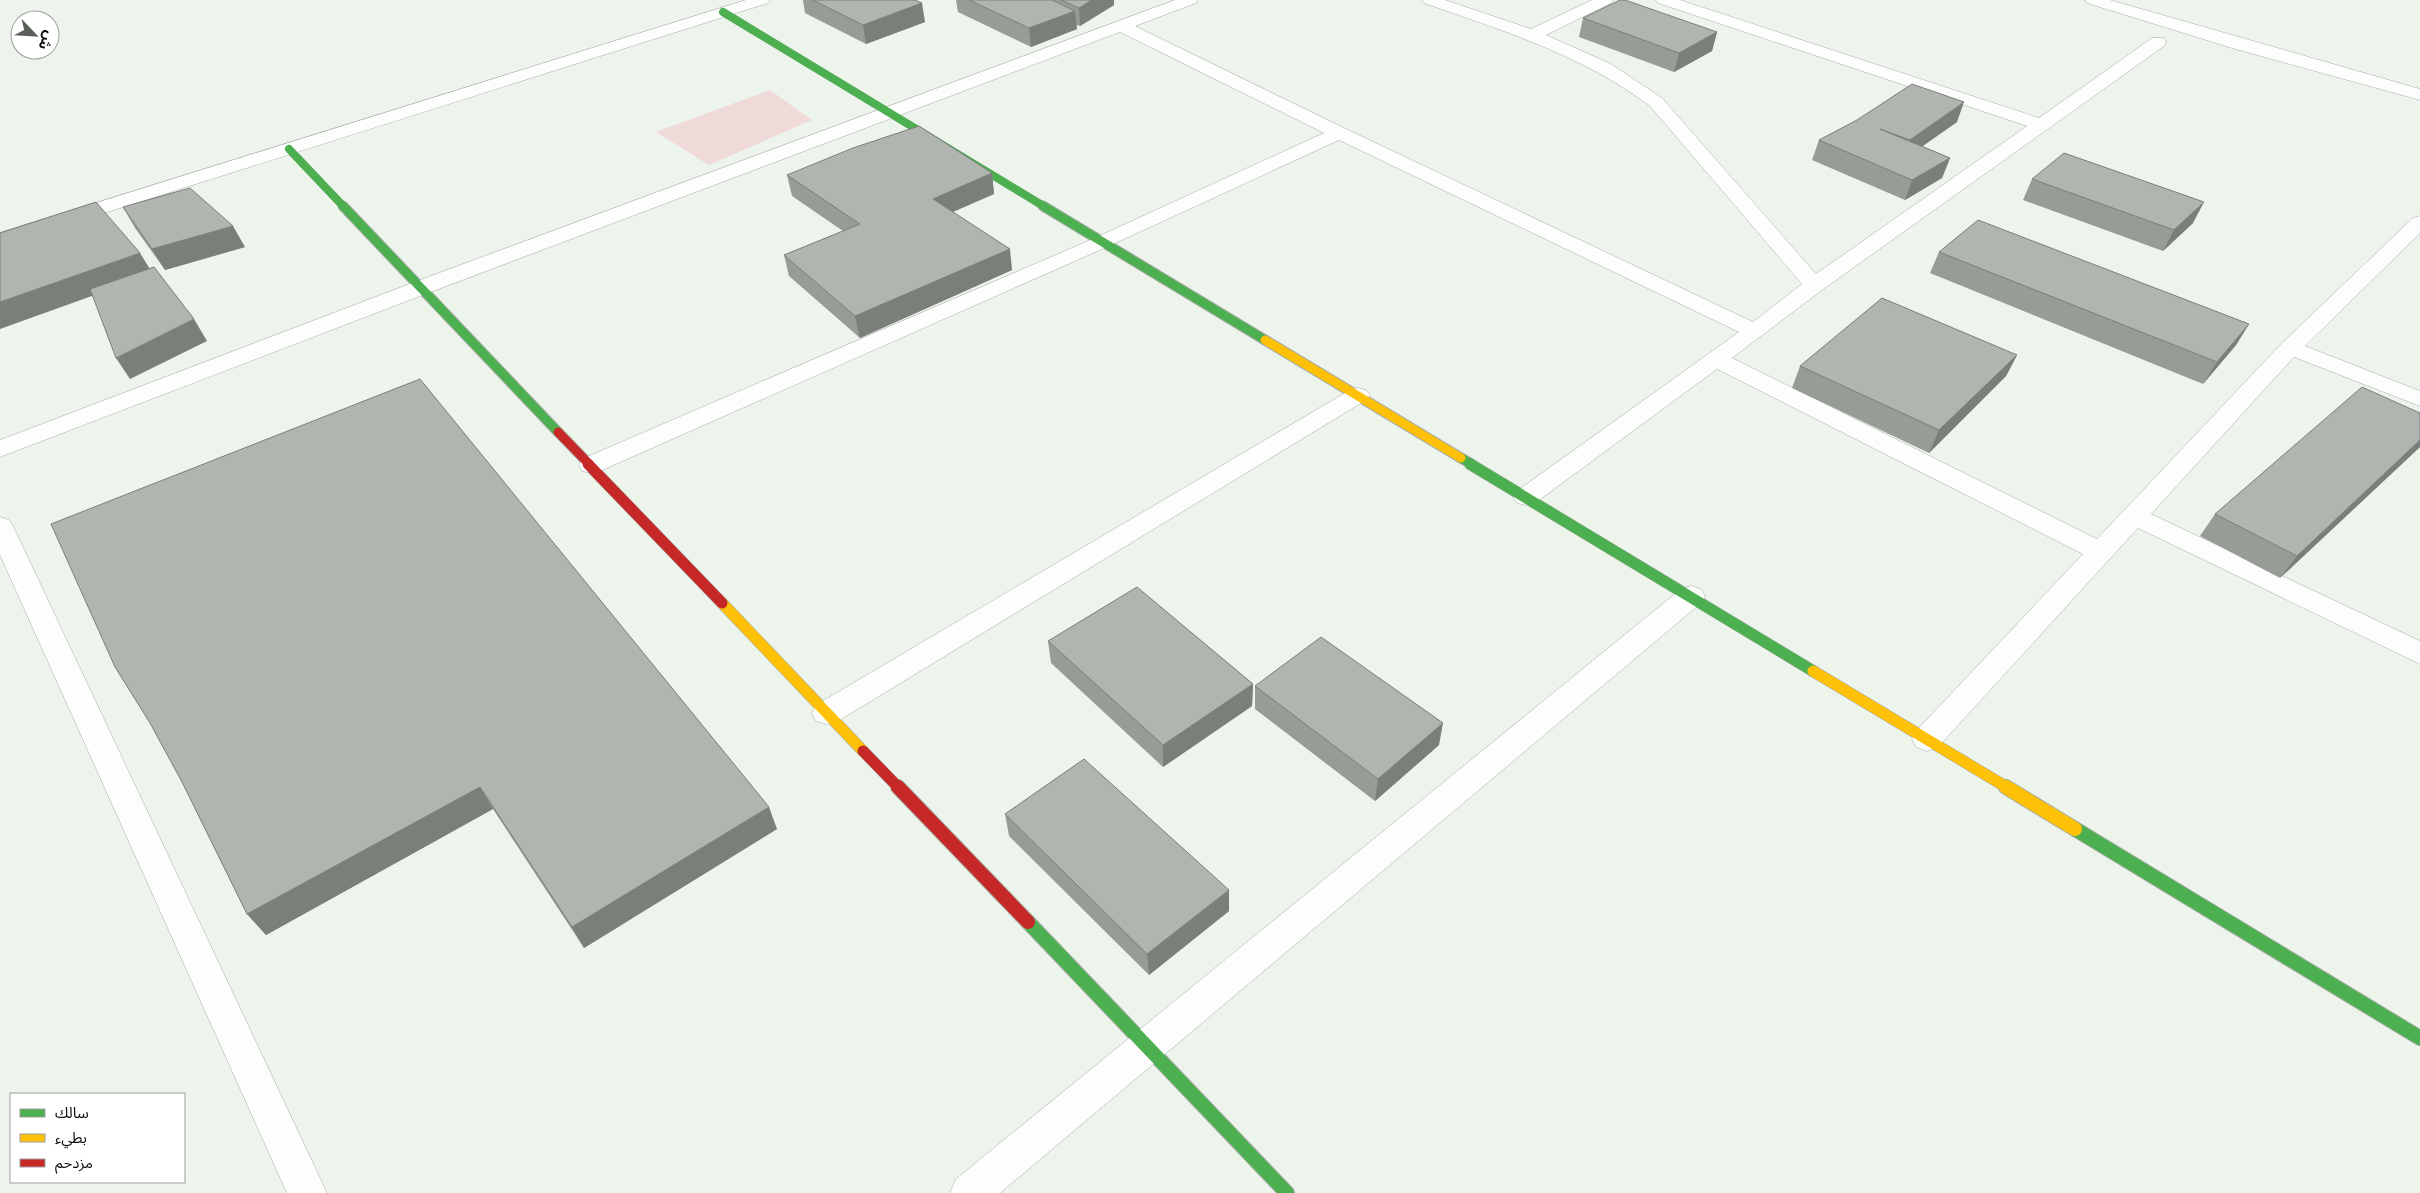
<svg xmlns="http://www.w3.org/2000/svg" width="2420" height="1193" viewBox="0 0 2420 1193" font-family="Manrope,'Noto Sans Arabic',sans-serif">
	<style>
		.green { fill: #f0dad9 }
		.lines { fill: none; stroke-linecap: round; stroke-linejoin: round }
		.street-casing { stroke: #a6aba5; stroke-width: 1 }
		.fast-far3-casing { stroke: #a6aba5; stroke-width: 8 }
		.fast-far2-casing { stroke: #a6aba5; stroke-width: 11 }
		.fast-far1-casing { stroke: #a6aba5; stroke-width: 12 }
		.fast-casing { stroke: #a6aba5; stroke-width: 16 }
		.slow-far2-casing { stroke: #a6aba5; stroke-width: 11 }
		.slow-far1-casing { stroke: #a6aba5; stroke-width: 12 }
		.slow-casing { stroke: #a6aba5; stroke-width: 16 }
		.jam-far2-casing { stroke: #a6aba5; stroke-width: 11 }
		.jam-far1-casing { stroke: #a6aba5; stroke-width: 12 }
		.jam-casing { stroke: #a6aba5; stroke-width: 16 }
		.street { fill: #fcfdfc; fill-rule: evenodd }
		.fast-far3 { stroke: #4caf50; stroke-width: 8 }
		.fast-far2 { stroke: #4caf50; stroke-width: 9 }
		.fast-far1 { stroke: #4caf50; stroke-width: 11 }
		.fast { stroke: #4caf50; stroke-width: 14 }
		.slow-far2 { stroke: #ffc107; stroke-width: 9 }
		.slow-far1 { stroke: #ffc107; stroke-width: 11 }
		.slow { stroke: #ffc107; stroke-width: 14 }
		.jam-far2 { stroke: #c62828; stroke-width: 9 }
		.jam-far1 { stroke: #c62828; stroke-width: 11 }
		.jam { stroke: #c62828; stroke-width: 14 }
		.wall { fill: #979c96 }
		.shaded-wall { fill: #7b7f7a }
		.building { fill: #b0b5af; stroke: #7b7f7a }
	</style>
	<rect width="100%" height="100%" fill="#edf4eb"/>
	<path class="green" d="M770,90l42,30 -103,45 -53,-33z"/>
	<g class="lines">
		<defs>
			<g id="street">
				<path d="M746,0h24l-2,3 -768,243v-13z"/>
				<path d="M1175,0h23l-2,3 -61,23 211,103 407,193 49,-38 -152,-178c-68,-51 -146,-75 -226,-103l-2,-3h23l86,29 61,-29h21l-2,3 -65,32 65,29 51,34 154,176 211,-148 -369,-123 -2,-3h24l359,118 113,-80h12l2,4 -2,4 -342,244 -90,68 365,181 185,-196 131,-125 7,-2v17l-115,113 115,45v15l-126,-49 -143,157 269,127v23l-282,-136 -200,219 -11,4 -11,-4 -4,-8 4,-8 167,-177 -366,-185 -182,134 -9,2 -9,-2 -4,-6 4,-6 222,-159 -400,-192 -230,106 -509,225 -9,2 -9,-2 -3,-6 3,-6 513,-221 229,-105 -204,-101 -692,261 -428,164v-17l412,-157z"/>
				<path d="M2085,0h25l310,89v11l-188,-52 -145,-45z"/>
				<path d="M1358,388l8,2 4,5 -4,5 -528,321 -11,3 -11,-3 -4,-8 4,-8 534,-315z"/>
				<path d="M0,517l9,3 4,6 314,667h-40l-287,-638z"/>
				<path d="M1691,586l10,3 4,7 -4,7 -701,590h-50l6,-14 725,-590z"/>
			</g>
			<g id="fast-far3">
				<path d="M723,12l322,195"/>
				<path d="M289,149l55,58"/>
			</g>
			<g id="fast-far2">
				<path d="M343,206l215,226"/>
				<path d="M1043,206l222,134"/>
				<path d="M1461,458l12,7"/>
			</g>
			<path id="fast-far1" d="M1470,464l343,207"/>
			<g id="fast">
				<path d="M2075,829l345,209"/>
				<path d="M1028,922l259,271"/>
			</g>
			<path id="slow-far2" d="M1265,340l196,118"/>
			<g id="slow-far1">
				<path d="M722,603l141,148"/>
				<path d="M1813,671l195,117"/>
			</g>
			<path id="slow" d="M2006,787l69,42"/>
			<path id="jam-far2" d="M558,432l32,33"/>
			<g id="jam-far1">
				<path d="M588,464l134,139"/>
				<path d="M863,751l36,37"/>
			</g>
			<path id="jam" d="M898,787l130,135"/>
		</defs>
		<use href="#street" class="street-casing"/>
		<use href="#fast-far3" class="fast-far3-casing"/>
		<use href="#fast-far2" class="fast-far2-casing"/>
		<use href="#fast-far1" class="fast-far1-casing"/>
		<use href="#fast" class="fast-casing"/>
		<use href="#slow-far2" class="slow-far2-casing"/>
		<use href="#slow-far1" class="slow-far1-casing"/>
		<use href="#slow" class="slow-casing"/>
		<use href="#jam-far2" class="jam-far2-casing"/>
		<use href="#jam-far1" class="jam-far1-casing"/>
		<use href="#jam" class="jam-casing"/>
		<use href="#street" class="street"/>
		<use href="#fast-far3" class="fast-far3"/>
		<use href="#fast-far2" class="fast-far2"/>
		<use href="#fast-far1" class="fast-far1"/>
		<use href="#fast" class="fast"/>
		<use href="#slow-far2" class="slow-far2"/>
		<use href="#slow-far1" class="slow-far1"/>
		<use href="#slow" class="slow"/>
		<use href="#jam-far2" class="jam-far2"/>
		<use href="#jam-far1" class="jam-far1"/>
		<use href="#jam" class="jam"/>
	</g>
	<g class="wall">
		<path d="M803,0h112l10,22 -59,22 -61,-31z"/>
		<path d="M956,0h158v5l-34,21 -4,-1 1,4 -46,18 -73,-35z"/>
		<path d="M1583,18l134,14 -5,19 -38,21 -95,-35z"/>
		<path d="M1957,122l-35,24 28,12 -8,20 -37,22 -93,-40 7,-20z"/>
		<path d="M992,173l2,21 -41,18 59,58 -152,68 -71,-62 -5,-21 59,-24 -51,-35 -5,-21z"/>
		<path d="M2032,179l161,44 -30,28 -140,-51z"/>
		<path d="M123,207l122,40 -80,23 -30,-42z"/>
		<path d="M1939,252l310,72 -13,21 -33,39 -273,-111z"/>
		<path d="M2017,355l-11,21 -77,77 -137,-65 8,-22z"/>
		<path d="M2420,413v34l-140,131 -80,-42 15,-22z"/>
		<path d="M1048,641l205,43 -1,22 -89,61 -112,-104z"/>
		<path d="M1255,686l184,59 -64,56 -120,-92z"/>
		<path d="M150,723l627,106 -193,119 -91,-139 -227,126 -19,-21 -65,-132z"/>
		<path d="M1005,814l224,97 -80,64 -140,-139z"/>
	</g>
	<g class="shaded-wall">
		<path d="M1092,0h22v5l-34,21 -1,-18z"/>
		<path d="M922,3l3,19 -59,22 -3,-19z"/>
		<path d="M1075,11l2,18 -46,18 -2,-19z"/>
		<path d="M1717,32l-5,19 -38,21 5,-19z"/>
		<path d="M1964,102l-7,20 -54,38 7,-20z"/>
		<path d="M1950,158l-8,20 -37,22 7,-20z"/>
		<path d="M992,173l2,21 -58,25 -3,-20z"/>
		<path d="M2204,202l-11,21 -30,28 11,-21z"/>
		<path d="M233,226l12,21 -80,23 -13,-21z"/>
		<path d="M1010,249l2,21 -152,68 -5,-22z"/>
		<path d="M140,253l13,21 -153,55v-27z"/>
		<path d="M194,319l13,22 -77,38 -14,-21z"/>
		<path d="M2249,324l-13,21 -33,39 14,-22z"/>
		<path d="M2017,355l-11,21 -77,77 10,-23z"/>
		<path d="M2420,440v7l-140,131 17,-22z"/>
		<path d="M1253,684l-1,22 -89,61v-22z"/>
		<path d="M1443,723l-4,22 -64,56 3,-22z"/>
		<path d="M480,787l13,22 -227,126 -19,-21z"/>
		<path d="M769,807l8,22 -193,119 -12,-21z"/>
		<path d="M1229,890v21l-80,64 -2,-21z"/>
	</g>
	<g class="building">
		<path d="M813,0h102l7,3 -59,22z"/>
		<path d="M969,0h83l23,11 -46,17z"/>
		<path d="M1061,0h31l-13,8z"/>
		<path d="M1620,0h5l92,32 -38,21 -96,-35z"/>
		<path d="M1912,84l52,18 -54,38 -30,-11 70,29 -38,22 -93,-40 38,-20z"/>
		<path d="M919,126l73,47 -59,26 77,50 -155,67 -71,-61 76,-31 -73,-49 66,-27z"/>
		<path d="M2064,153l140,49 -30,28 -142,-51z"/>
		<path d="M190,188l43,38 -81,23 -29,-42z"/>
		<path d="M96,202l44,51 -140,49v-69z"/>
		<path d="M1978,220l271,104 -32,38 -278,-110z"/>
		<path d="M154,267l40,52 -78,39 -26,-69z"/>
		<path d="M1882,298l135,57 -78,75 -139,-64z"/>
		<path d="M420,379l349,428 -197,120 -92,-140 -233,127 -65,-132 -32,-59 -35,-56 -64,-143z"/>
		<path d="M2362,387l58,26v27l-123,116 -82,-42z"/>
		<path d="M1137,587l116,97 -90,61 -115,-104z"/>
		<path d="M1321,637l122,86 -65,56 -123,-93z"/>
		<path d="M1084,759l145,131 -82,64 -142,-140z"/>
	</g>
	<rect x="10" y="1093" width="175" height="90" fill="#ffffff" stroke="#9d9f9d"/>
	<rect x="20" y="1109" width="25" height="8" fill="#4caf50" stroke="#9d9f9d"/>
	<text x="55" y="1118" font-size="15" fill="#0b100b">سالك</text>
	<rect x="20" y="1134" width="25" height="8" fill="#ffc107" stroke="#9d9f9d"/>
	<text x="55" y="1143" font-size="15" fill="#0b100b">بطيء</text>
	<rect x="20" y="1159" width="25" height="8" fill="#c62828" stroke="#9d9f9d"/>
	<text x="55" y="1168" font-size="15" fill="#0b100b">مزدحم</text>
	<g transform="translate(35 35) rotate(115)"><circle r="24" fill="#ffffff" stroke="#9d9f9d"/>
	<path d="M0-4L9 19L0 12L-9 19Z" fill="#5a6059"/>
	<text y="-8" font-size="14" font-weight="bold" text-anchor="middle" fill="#0b100b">ش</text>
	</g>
</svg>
